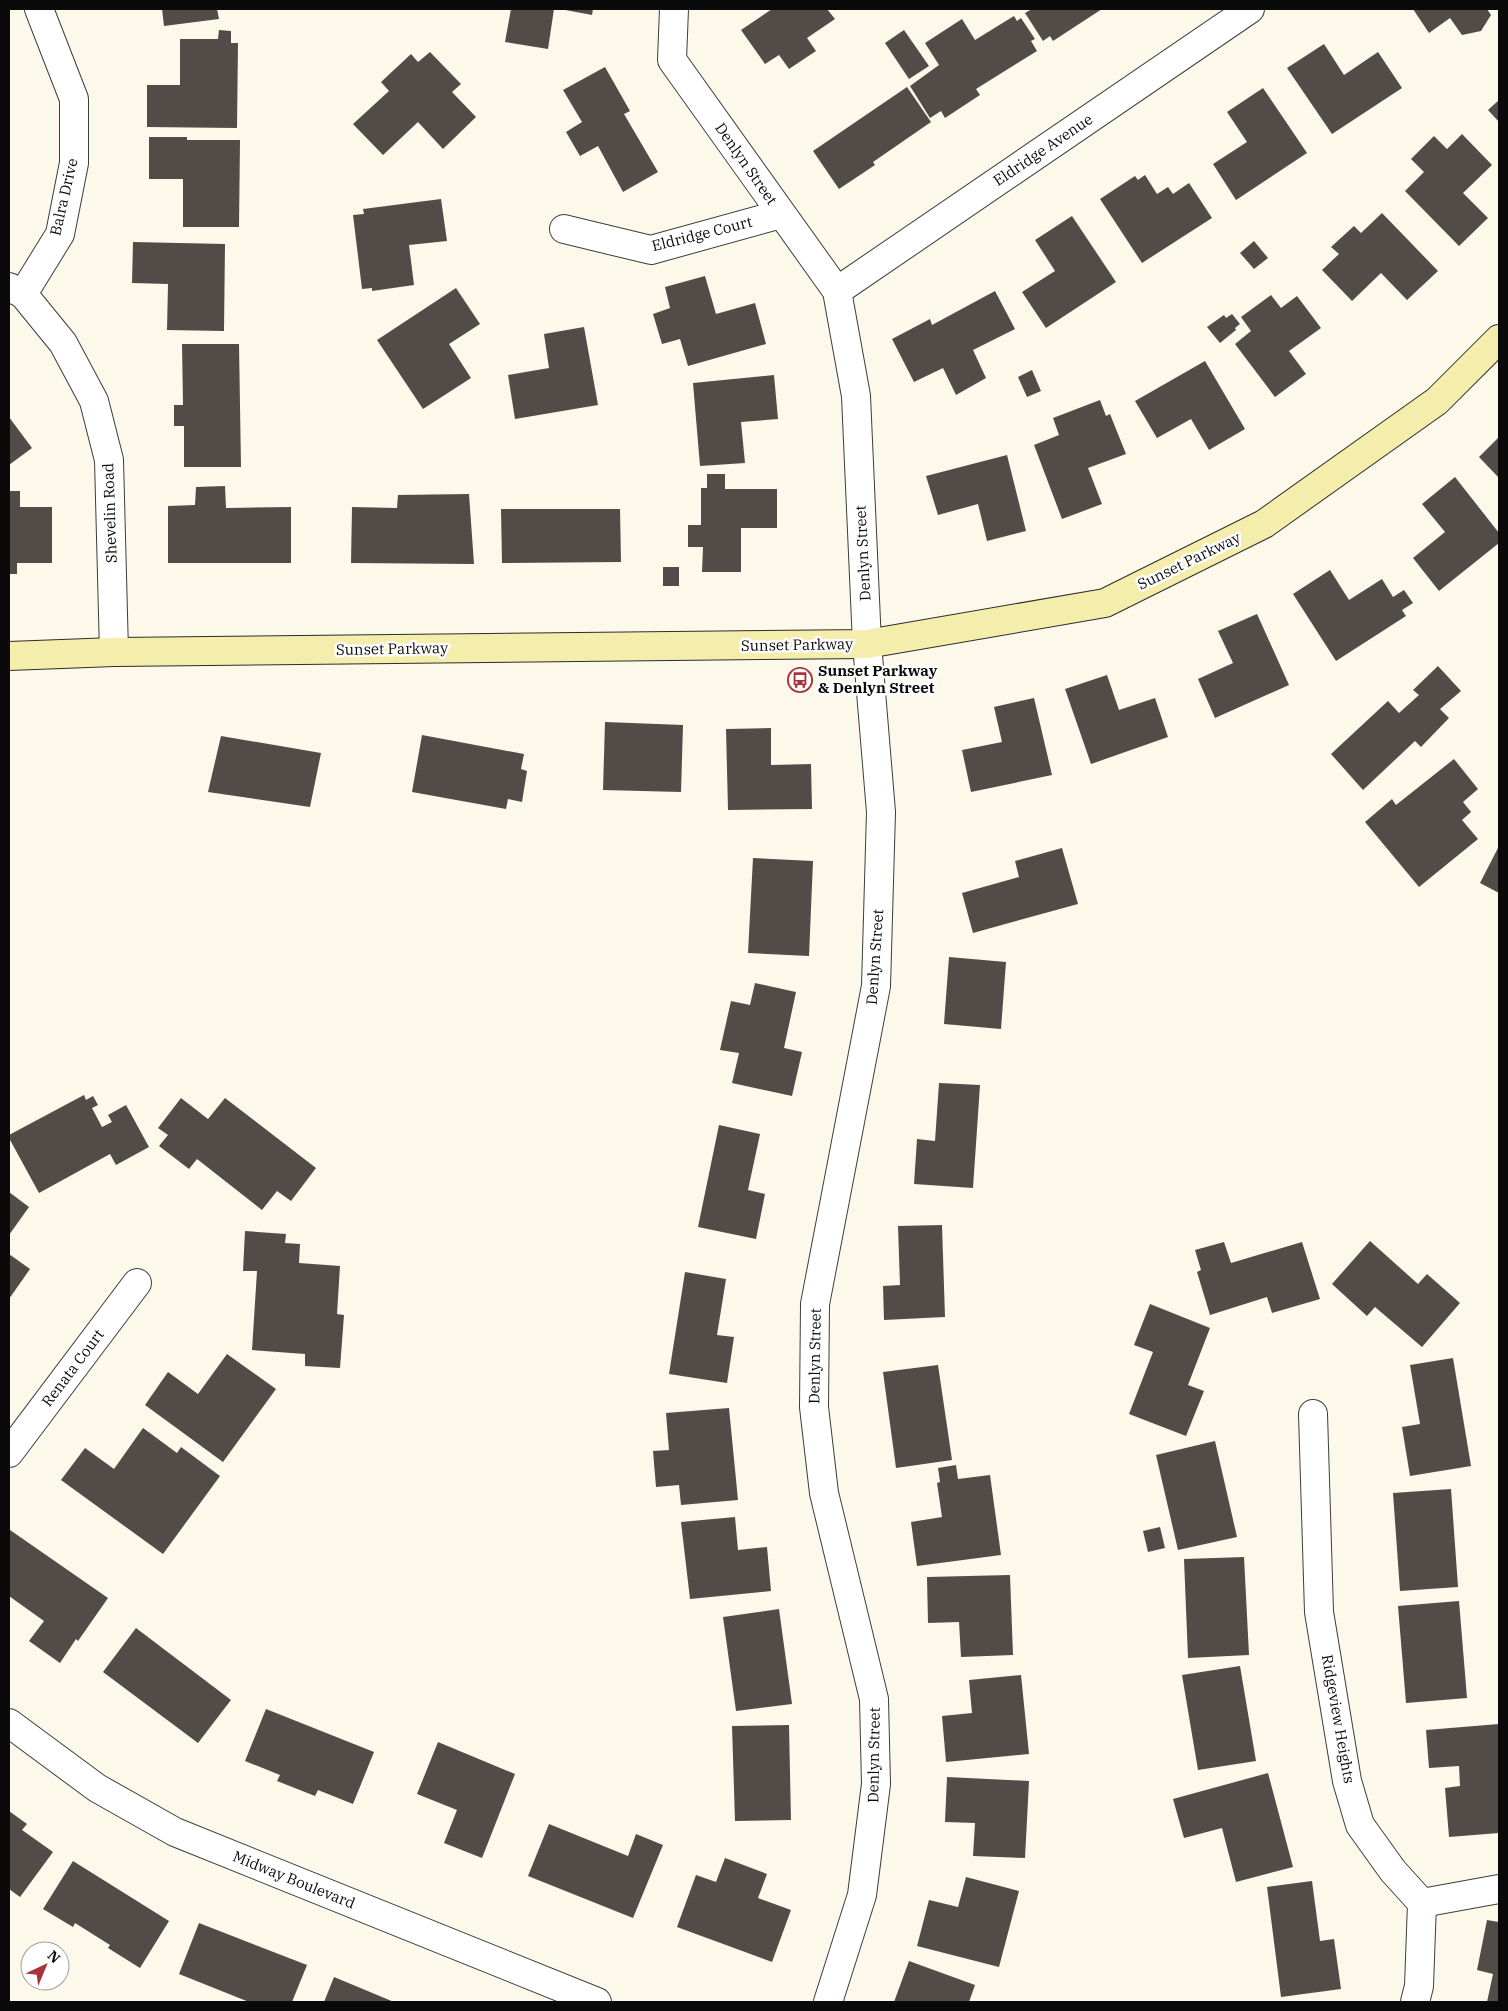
<svg xmlns="http://www.w3.org/2000/svg" width="1508" height="2011" viewBox="0 0 1508 2011" font-family="'IBM Plex Serif',serif">
	<style>
		.building { fill: #514c48 }
		.lines { fill: none; stroke-linecap: round; stroke-linejoin: round }
		.minor-casing { stroke: #3d3d3d; stroke-width: 30 }
		.secondary-casing { stroke: #2c2c2c; stroke-width: 30 }
		.minor { stroke: #fff; stroke-width: 28 }
		.secondary { stroke: #f5edac; stroke-width: 28 }
		.labels { text-anchor: middle; stroke-width: 5; stroke-linejoin: round; paint-order: stroke }
		.street-label { font-size: 15px; fill: #0a0a0a; stroke: #fff }
		.poi-label { font-size: 15px; font-weight: bold; fill: #0a0a0a; stroke: #fff; text-anchor: start }
	</style>
	<rect width="100%" height="100%" fill="#fdf9ea"/>
	<g class="building">
		<path d="M162,9h55l2,10 -55,7z"/>
		<path d="M511,9h43l-6,40 -43,-7z"/>
		<path d="M560,9h33l-1,6z"/>
		<path d="M772,9h55l8,10 -28,19 9,13 -27,18 -10,-14 -14,9 -24,-34z"/>
		<path d="M1032,9h70l-49,32 -3,-5 -7,5 -18,-28z"/>
		<path d="M1413,9h74l4,6 -10,16 -19,4 -12,-17 -21,15z"/>
		<path d="M1014,16l3,5 4,-3 14,21 -4,2 6,10 -61,38 4,6 -35,23 -4,-7 -11,7 -20,-32 29,-21 -14,-22 37,-24 13,21z"/>
		<path d="M219,30l12,1v12h7l-1,85 -90,-1v-42h33v-46h38z"/>
		<path d="M904,30l25,36 -20,13 -24,-36z"/>
		<path d="M1324,44l20,31 34,-23 24,36 -70,46 -45,-66z"/>
		<path d="M430,52l31,32 -9,8 24,25 -33,32 -25,-27 -35,33 -30,-31 36,-33 -8,-9 30,-28 7,8z"/>
		<path d="M605,67l25,44 -6,3 34,58 -35,20 -25,-46 -18,10 -14,-24 16,-10 -19,-32z"/>
		<path d="M907,87l24,35 -58,40 2,3 -36,24 -26,-38z"/>
		<path d="M1263,88l44,65 -71,47 -23,-36 34,-22 -20,-30z"/>
		<path d="M1499,100v22l-11,-12z"/>
		<path d="M1462,134l30,31 -29,28 25,25 -29,28 -54,-55 19,-19 -13,-13 23,-23 13,13z"/>
		<path d="M149,137h38v3h53l-1,87h-56v-48h-34z"/>
		<path d="M1145,175l12,19 11,-7 5,7 16,-11 23,35 -70,45 -42,-64 35,-23 3,4z"/>
		<path d="M441,199l6,42 -38,4 5,40 -42,6v-3l-10,1 -9,-74 11,-1 -1,-5z"/>
		<path d="M1382,213l56,58 -31,29 -26,-27 -29,28 -30,-31 17,-16 -8,-7 23,-21 7,7z"/>
		<path d="M1072,216l44,66 -70,46 -24,-36 33,-21 -20,-31z"/>
		<path d="M1254,241l14,17 -14,11 -14,-16z"/>
		<path d="M133,242l92,2 -1,87 -57,-1 1,-46 -36,-1z"/>
		<path d="M705,276l11,38 39,-11 11,41 -78,22 -8,-27 -18,5 -9,-30 17,-6 -5,-21z"/>
		<path d="M456,288l24,36 -31,20 22,34 -48,31 -46,-69z"/>
		<path d="M995,291l20,38 -42,21 13,28 -30,17 -13,-27 -29,14 -22,-43 38,-20 2,6z"/>
		<path d="M1271,295l10,13 16,-12 24,32 -32,23 17,23 -31,23 -40,-53 16,-13 -10,-14z"/>
		<path d="M1232,314l8,10 -5,4 1,2 -16,13 -13,-16 17,-12 2,3z"/>
		<path d="M584,327l14,78 -83,14 -7,-44 41,-7 -5,-34z"/>
		<path d="M182,344h57l2,123h-57v-41h-10v-21h9z"/>
		<path d="M1205,361l40,68 -36,21 -18,-31 -34,19 -22,-37z"/>
		<path d="M1032,370l9,21 -14,6 -9,-20z"/>
		<path d="M774,375l4,44 -37,3 4,41 -45,3 -7,-83z"/>
		<path d="M1100,400l6,16 4,-2 16,40 -38,14 14,36 -40,15 -28,-74 25,-10 -6,-17z"/>
		<path d="M9,417l23,31 -23,17z"/>
		<path d="M1499,437v41l-20,-21z"/>
		<path d="M1007,455l19,76 -39,10 -9,-37 -40,11 -12,-39z"/>
		<path d="M707,474h18v15h52v39h-36v44h-39l1,-25h-15v-22h13v-37h6z"/>
		<path d="M1455,477l44,56v10l-60,48 -26,-33 32,-26 -23,-28z"/>
		<path d="M225,486l1,22 65,-1v56h-123v-57l27,-1 1,-18z"/>
		<path d="M9,491h11v16h32v56h-35v11h-8z"/>
		<path d="M469,494l5,70 -123,-1 1,-56 45,1 1,-13z"/>
		<path d="M501,509h119l1,53 -119,1z"/>
		<rect x="663" y="567" width="16" height="19"/>
		<path d="M1330,570l19,30 33,-21 11,18 11,-7 9,13 -11,7 4,6 -70,45 -43,-67z"/>
		<path d="M1257,614l32,71 -74,33 -17,-39 35,-16 -15,-32z"/>
		<path d="M1438,666l23,25 -21,18 9,9 -28,29 -6,-6 -52,49 -32,-36 57,-53 11,12 20,-18 -6,-5z"/>
		<path d="M1107,675l12,35 36,-12 13,39 -77,27 -26,-75z"/>
		<path d="M1034,698l18,77 -81,17 -9,-42 40,-8 -8,-35z"/>
		<path d="M605,722l78,3 -2,67 -78,-2z"/>
		<path d="M771,728v37l40,-1 1,45 -84,1 -2,-81z"/>
		<path d="M422,735l102,19 -3,15 6,2 -5,31 -14,-3 -2,10 -94,-17z"/>
		<path d="M221,736l100,17 -11,54 -102,-15z"/>
		<path d="M1454,759l24,30 -15,13 8,10 -9,8 16,19 -59,48 -54,-65 27,-23 4,6z"/>
		<path d="M1499,846v47l-19,-10z"/>
		<path d="M1062,848l16,56 -105,29 -11,-40 57,-16 -4,-16z"/>
		<path d="M753,858l60,3 -4,95 -61,-3z"/>
		<path d="M949,957l57,5 -5,67 -57,-5z"/>
		<path d="M755,983l41,9 -12,56 18,4 -10,44 -60,-13 7,-30 -19,-3 11,-49 19,4z"/>
		<path d="M939,1083l41,2 -7,103 -59,-4 3,-45 18,2z"/>
		<path d="M84,1095l2,5 7,-4 5,9 -6,3 10,19 10,-5 -4,-7 18,-10 23,42 -33,18 -6,-11 -71,39 -30,-55v-3z"/>
		<path d="M181,1098l27,21 17,-21 91,70 -25,33 -14,-10 -15,19 -65,-51 -8,10 -30,-23 9,-11 -10,-7z"/>
		<path d="M719,1125l41,9 -12,56 17,4 -9,45 -58,-12z"/>
		<path d="M9,1192l20,15 -20,28z"/>
		<path d="M942,1225l3,92 -61,3 -1,-34 17,-1 -2,-59z"/>
		<path d="M245,1231l41,3 -1,9 15,1 -1,19 41,3 -3,48 7,1 -4,53 -35,-2v-12l-53,-4 5,-79h-14z"/>
		<path d="M1370,1241l48,43 9,-10 33,29 -38,44 -47,-40 -8,9 -35,-32z"/>
		<path d="M1224,1242l7,21 71,-21 18,57 -48,14 -5,-16 -57,18 -13,-43 4,-2 -6,-20z"/>
		<path d="M9,1254l21,15 -21,30z"/>
		<path d="M685,1272l41,7 -9,56 17,2 -7,46 -58,-9z"/>
		<path d="M1150,1304l60,24 -22,57 16,6 -18,45 -57,-22 24,-62 -19,-7z"/>
		<path d="M227,1354l49,35 -53,73 -78,-57 23,-33 30,22z"/>
		<path d="M1453,1358l18,108 -61,10 -8,-49 18,-3 -10,-59z"/>
		<path d="M938,1365l14,95 -56,8 -13,-96z"/>
		<path d="M729,1408l9,92 -57,5 -2,-20 -23,2 -3,-36 16,-1 -3,-37z"/>
		<path d="M143,1428l34,25 4,-6 39,29 -57,78 -102,-74 24,-32 29,21z"/>
		<path d="M1215,1441l22,96 -59,13 -22,-95z"/>
		<path d="M956,1465l2,14 32,-4 11,80 -84,11 -6,-44 31,-5 -5,-34 3,-1 -2,-14z"/>
		<path d="M1451,1489l7,98 -58,4 -7,-98z"/>
		<path d="M735,1517l3,33 29,-3 4,44 -81,8 -9,-77z"/>
		<path d="M1160,1527l5,21 -17,4 -5,-21z"/>
		<path d="M10,1530l98,68 -30,43 -2,-2 -16,24 -31,-22 15,-20 -35,-25v-64z"/>
		<path d="M1244,1557l5,98 -61,3 -4,-99z"/>
		<path d="M1010,1575l3,80 -52,2 -2,-35 -31,1 -1,-46z"/>
		<path d="M1459,1601l8,97 -61,5 -8,-97z"/>
		<path d="M779,1609l13,95 -56,7 -13,-94z"/>
		<path d="M136,1628l95,72 -33,43 -95,-71z"/>
		<path d="M1240,1666l16,95 -58,9 -16,-95z"/>
		<path d="M1021,1675l8,79 -83,8 -4,-46 30,-3 -3,-33z"/>
		<path d="M266,1709l108,43 -21,52 -35,-14 -3,6 -38,-15 3,-6 -35,-14z"/>
		<path d="M1499,1724v109l-50,4 -4,-49 15,-2 -1,-20 -30,2 -3,-38z"/>
		<path d="M789,1725l2,95 -56,1 -3,-95z"/>
		<path d="M438,1742l77,32 -33,84 -38,-15 13,-33 -40,-16z"/>
		<path d="M1268,1773l25,94 -57,15 -14,-54 -38,10 -11,-39z"/>
		<path d="M947,1777l82,4 -4,77 -52,-2 2,-33 -30,-1z"/>
		<path d="M9,1811l18,13 -5,6 31,22 -33,45 -11,-8z"/>
		<path d="M549,1824l79,32 8,-22 27,11 -30,73 -105,-42z"/>
		<path d="M725,1858l42,16 -9,24 33,12 -19,52 -95,-35 19,-52 20,7z"/>
		<path d="M73,1861l96,60 -29,47 -32,-20 2,-3 -35,-22 -2,4 -30,-18z"/>
		<path d="M966,1877l53,14 -20,76 -82,-21 12,-46 29,7z"/>
		<path d="M1312,1881l8,60 14,-2 7,50 -60,8 -14,-110z"/>
		<path d="M1487,1920l12,2v80h-12l6,-28 -16,-4z"/>
		<path d="M199,1923l108,42 -15,37h-43l-70,-28z"/>
		<path d="M909,1961l66,24 -6,17h-75z"/>
		<path d="M334,1977l60,25h-70z"/>
	</g>
	<g class="lines">
		<defs>
			<g id="minor">
				<path d="M674,9l-2,51 165,231 19,105 11,248 14,168 -5,174 -61,318 -1,103 10,86 50,206 2,85 -14,111 -34,107"/>
				<path d="M564,229l87,21 130,-36"/>
				<path d="M9,287l14,7 40,49 31,58 15,59 5,192"/>
				<path d="M837,291l413,-282"/>
				<path d="M23,294l37,-60 14,-71v-64l-35,-90"/>
				<path d="M1313,1414l6,198 28,169 13,44 33,46 29,32 -3,83 -4,16"/>
				<path d="M9,1453l128,-170"/>
				<path d="M9,1723l88,65 78,44 422,170"/>
				<path d="M1422,1903l77,-14"/>
			</g>
			<path id="secondary" d="M9,656l105,-4 753,-8 238,-41 159,-79 173,-123 62,-62"/>
		</defs>
		<use href="#minor" class="minor-casing"/>
		<use href="#secondary" class="secondary-casing"/>
		<use href="#minor" class="minor"/>
		<use href="#secondary" class="secondary"/>
	</g>
	<defs>
		<symbol id="bus-ring" viewBox="-11 -11 22 22"><circle r="9.5" fill="#fff" stroke="#a9333a" stroke-width="1.5"/><path d="M-5-6H5V4H4V6H2V4H-2V6H-4V4H-5ZM-3.5-4V0h7V-4ZM-3.5 1.2v1.5H-2V1.2ZM2 1.2v1.5H3.5V1.2Z" fill="#a9333a"/></symbol>
	</defs>
	<g fill-rule="evenodd">
		<use href="#bus-ring" x="786" y="666" width="28" height="28"/>
	</g>
	<g class="labels">
		<g class="street-label">
			<text transform="translate(1043 150) rotate(-34)" y="5">Eldridge Avenue</text>
			<text transform="translate(746 164) rotate(55)" y="5">Denlyn Street</text>
			<text transform="translate(64 197) rotate(-77)" y="5">Balra Drive</text>
			<text transform="translate(702 234) rotate(-14)" y="5">Eldridge Court</text>
			<text transform="translate(110 513) rotate(-92)" y="5">Shevelin Road</text>
			<text transform="translate(863 553) rotate(-93)" y="5">Denlyn Street</text>
			<text transform="translate(1189 561) rotate(-26)" y="5">Sunset Parkway</text>
			<text transform="translate(797 645) rotate(-1)" y="5">Sunset Parkway</text>
			<text transform="translate(392 649) rotate(-1)" y="5">Sunset Parkway</text>
			<text transform="translate(875 957) rotate(-86)" y="5">Denlyn Street</text>
			<text transform="translate(815 1356) rotate(-89)" y="5">Denlyn Street</text>
			<text transform="translate(73 1368) rotate(-53)" y="5">Renata Court</text>
			<text transform="translate(1338 1719) rotate(80)" y="5">Ridgeview Heights</text>
			<text transform="translate(874 1755) rotate(-89)" y="5">Denlyn Street</text>
			<text transform="translate(294 1880) rotate(22)" y="5">Midway Boulevard</text>
		</g>
		<g class="poi-label">
			<text x="818" y="676">Sunset Parkway<tspan x="818" dy="17">&amp; Denlyn Street</tspan></text>
		</g>
	</g>
	<rect width="1508" height="2011" fill="none" stroke="#0a0a0a" stroke-width="20"/>
	<g transform="translate(45 1966) rotate(44)"><circle r="24" fill="#ffffff" stroke="#9d9d9d"/>
	<path d="M0-4L9 19L0 12L-9 19Z" fill="#a9333a"/>
	<text y="-8" font-size="14" font-weight="bold" text-anchor="middle" fill="#0a0a0a">N</text>
	</g>
</svg>
